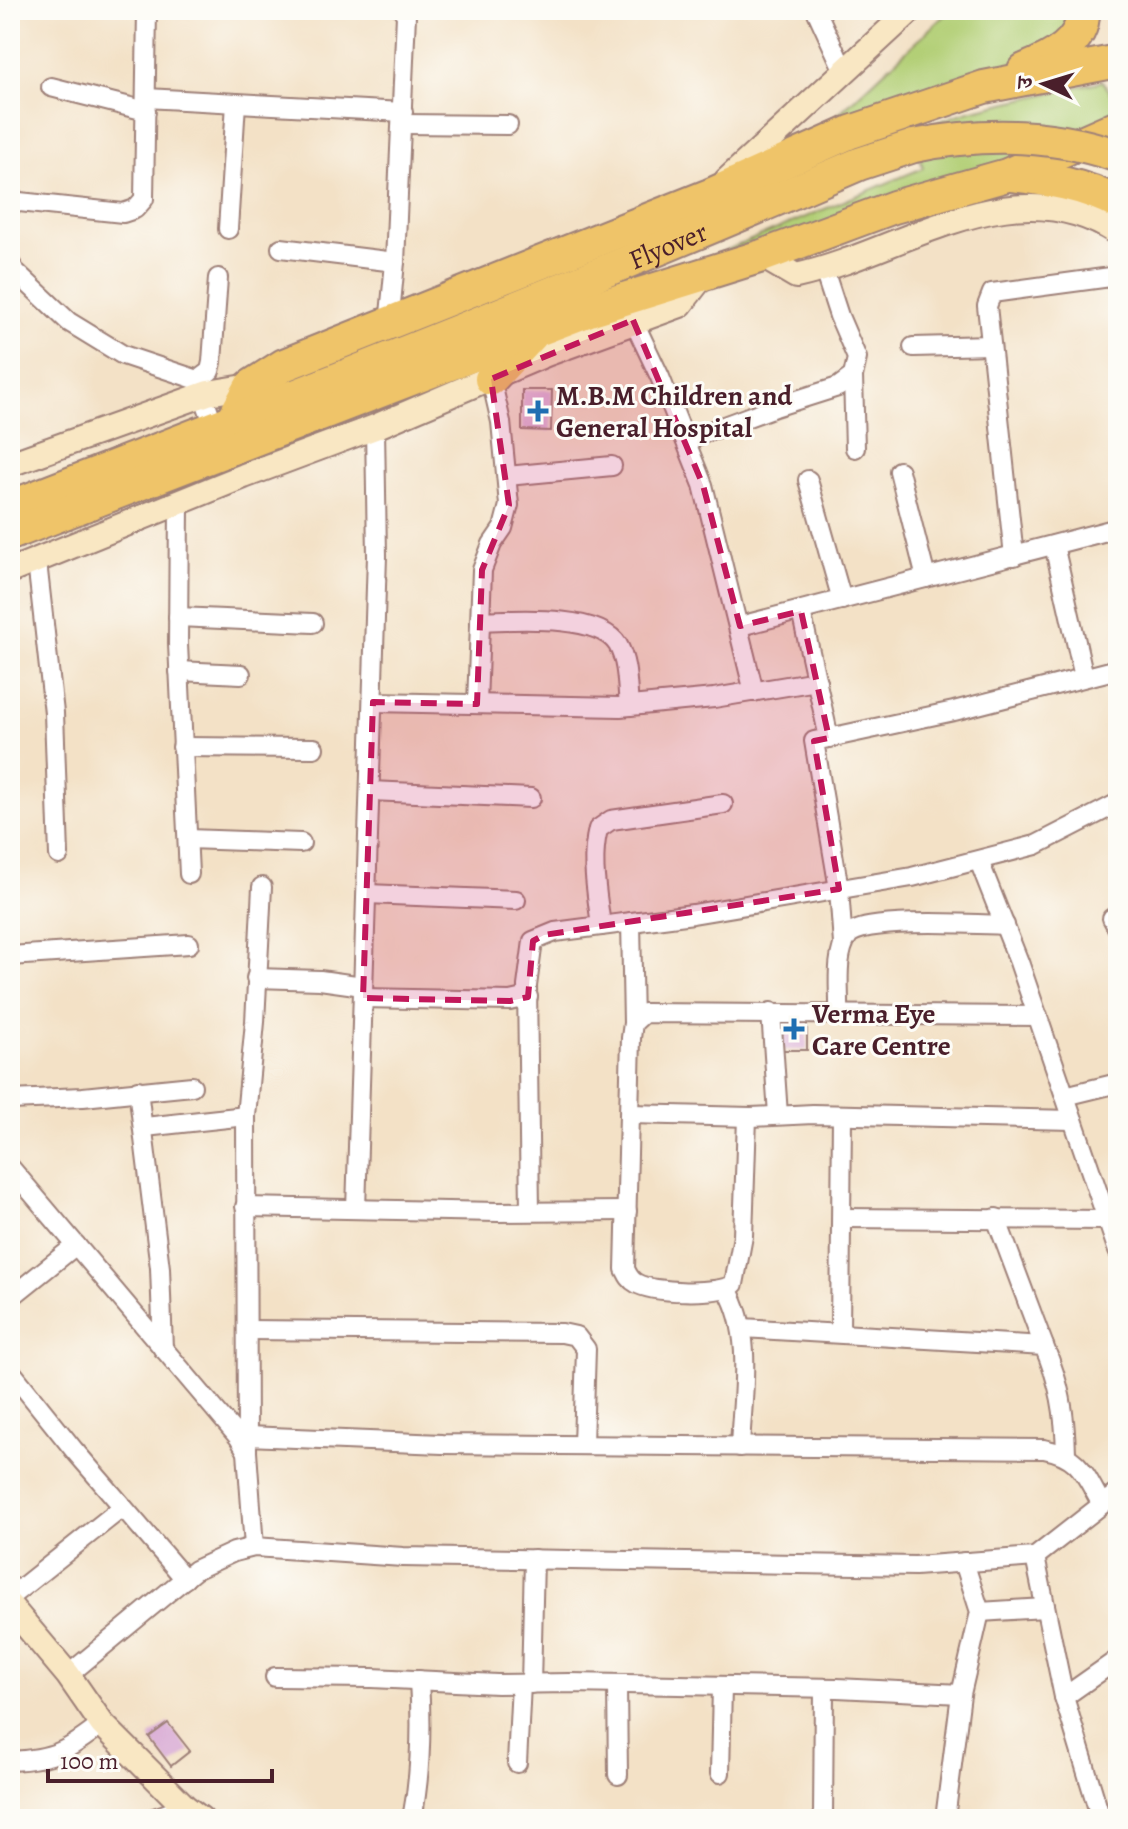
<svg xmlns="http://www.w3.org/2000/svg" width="1128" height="1829" viewBox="0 0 1128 1829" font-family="Alegreya,'Noto Serif Devanagari',serif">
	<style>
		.green { fill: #b2cf76; stroke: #7e7750; stroke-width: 2 }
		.building { fill: #dbb0d7 }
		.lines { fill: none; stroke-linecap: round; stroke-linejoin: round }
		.street-casing { stroke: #9e8078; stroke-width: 22 }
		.secondary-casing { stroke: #9e8078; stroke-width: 28 }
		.highway-casing { stroke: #9e8078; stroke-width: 36 }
		.street { stroke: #fff; stroke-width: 18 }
		.secondary { stroke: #f9e7c3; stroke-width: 24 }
		.highway { stroke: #efc469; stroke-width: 32 }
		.highway-bridge-casing { stroke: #9e8078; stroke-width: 36; stroke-linecap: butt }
		.highway-bridge { stroke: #efc469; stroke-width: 32 }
		.marked { fill: #c2185b; fill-opacity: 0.2; stroke: #c2185b; stroke-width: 6; stroke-dasharray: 16 10; stroke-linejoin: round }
		.poi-dot { fill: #1f6fb2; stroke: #fdfcf7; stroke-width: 3 }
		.labels { text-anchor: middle; stroke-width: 6; stroke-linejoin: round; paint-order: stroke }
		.street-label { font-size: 28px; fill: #4a1f2b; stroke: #fdfcf7 }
		.poi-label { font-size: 28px; font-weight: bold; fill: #4a1f2b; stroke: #fdfcf7; text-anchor: start }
	</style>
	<rect width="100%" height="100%" fill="#fdfcf7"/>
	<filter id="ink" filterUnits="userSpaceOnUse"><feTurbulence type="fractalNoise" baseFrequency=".0125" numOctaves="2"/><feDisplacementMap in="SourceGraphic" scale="16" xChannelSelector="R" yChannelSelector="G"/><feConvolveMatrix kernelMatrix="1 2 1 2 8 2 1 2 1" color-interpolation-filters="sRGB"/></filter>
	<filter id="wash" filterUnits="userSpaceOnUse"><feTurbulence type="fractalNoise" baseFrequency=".006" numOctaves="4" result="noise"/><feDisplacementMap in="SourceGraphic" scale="32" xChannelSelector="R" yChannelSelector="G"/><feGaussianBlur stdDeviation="1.8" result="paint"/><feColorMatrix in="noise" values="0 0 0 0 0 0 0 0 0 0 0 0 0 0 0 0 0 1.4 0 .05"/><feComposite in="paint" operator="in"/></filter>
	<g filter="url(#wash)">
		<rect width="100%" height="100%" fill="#f3e1c6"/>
		<g class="green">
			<path d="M950,10h119l-6,24 -50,34 -193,63z"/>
			<path d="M1103,81l15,26v10l-82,45 -369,113 256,-107 -12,-37 58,-20z"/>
		</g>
		<g id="blocks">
			<g class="building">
				<path d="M522,390h30l-1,41 -29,-1z"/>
				<path d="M779,1017l28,1v32h-29z"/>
				<path d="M168,1723l22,28 -19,15 -22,-29z"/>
			</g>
		</g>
	</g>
	<g filter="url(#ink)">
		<use href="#blocks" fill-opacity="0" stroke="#9e8078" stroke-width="2"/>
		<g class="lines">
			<defs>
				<g id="street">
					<path d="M816,10l28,61"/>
					<path d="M51,87l95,24"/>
					<path d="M146,98l257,14"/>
					<path d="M402,124l106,1"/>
					<path d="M10,201l113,12 12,-4 9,-10 3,-189"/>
					<path d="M228,229l8,-126"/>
					<path d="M281,248l114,14"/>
					<path d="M10,263l5,8 54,51 54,33 75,25 17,49"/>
					<path d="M633,320l27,57 43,108 51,207"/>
					<path d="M389,325l6,-63 11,-247 -3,-5"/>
					<path d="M913,347l78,-2"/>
					<path d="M853,376l2,72"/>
					<path d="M198,380l12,-9 2,-9 6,-84"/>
					<path d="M686,440l89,-33 63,-20 15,-11 4,-18 -18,-42 -15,-46"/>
					<path d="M899,471l27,107"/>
					<path d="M507,476l105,-10"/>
					<path d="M808,480l34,120"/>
					<path d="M179,503l-1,141 11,230"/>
					<path d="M1054,545l30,132"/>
					<path d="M1014,556l-27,-250 5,-13 126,-17"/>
					<path d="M37,562l17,151 5,142"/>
					<path d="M801,611l28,127 -15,3 25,148 4,55"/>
					<path d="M178,617l135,6"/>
					<path d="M480,621c33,-1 119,-8 138,24 10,18 9,42 11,61"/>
					<path d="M740,626l378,-98"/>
					<path d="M179,671l62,3"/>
					<path d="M373,702l247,5 94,-9 103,-17"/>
					<path d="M477,704l5,-134 10,-26 11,-16 6,-23 -8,-83 -10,-43"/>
					<path d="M829,738l125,-27 164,-42"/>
					<path d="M182,747l132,1"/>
					<path d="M370,791l161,7"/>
					<path d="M188,839l113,4"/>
					<path d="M979,861l40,101 99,289"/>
					<path d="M367,894l149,6"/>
					<path d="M1118,915l-6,3 6,11"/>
					<path d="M631,922l2,101"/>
					<path d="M601,926c-4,-33 -11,-65 -3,-97l13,-9 112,-16"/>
					<path d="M10,956l179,-12"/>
					<path d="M256,978l64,2 43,6"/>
					<path d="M363,998l147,3 18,-4"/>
					<path d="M771,1012l7,103"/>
					<path d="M839,1014c1,-23 -5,-58 9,-78 12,-19 130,-12 157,-11"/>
					<path d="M138,1090l22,178 3,81"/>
					<path d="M1065,1096l53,-13"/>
					<path d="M10,1100l73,-3 109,-11"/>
					<path d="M630,1114l121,3 62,-3 260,6"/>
					<path d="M747,1117l-4,119 -9,48c-15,11 -82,9 -98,-1 -6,-3 -8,-8 -11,-14l6,-231 2,-15 11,-10 394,3"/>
					<path d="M145,1127l101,-11"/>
					<path d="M10,1167l229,271 8,14 7,95"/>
					<path d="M245,1207l253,5 129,-1"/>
					<path d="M356,1209l21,-653 -2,-129"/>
					<path d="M530,1210l-3,-224 6,-45 22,-9 138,-18 219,-37 124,-32 82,-42"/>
					<path d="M843,1218l265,2"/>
					<path d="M996,1218l48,128"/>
					<path d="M727,1289c27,45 15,108 13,158"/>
					<path d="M10,1298l66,-53"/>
					<path d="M742,1328l302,18c16,38 21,66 22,107"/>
					<path d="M247,1330l315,3 14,3 10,13 -3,95"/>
					<path d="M840,1333l2,-217"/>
					<path d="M10,1370l64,80 111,129"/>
					<path d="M247,1436l195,8 602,5c36,7 40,24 57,54"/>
					<path d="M247,1452l-1,-336 9,-94 7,-135"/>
					<path d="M1035,1557l29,140 37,122"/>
					<path d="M10,1597l113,-90"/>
					<path d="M980,1612l65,-4"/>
					<path d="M68,1675l127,-105 39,-18 20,-5 149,10 512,9 120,-9 83,-65"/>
					<path d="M275,1677l97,1 125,6 73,-1 267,5 124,6"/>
					<path d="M531,1684l3,-125"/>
					<path d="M617,1684l1,91"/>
					<path d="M1064,1697l54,-38"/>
					<path d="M10,1761c44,-2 58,-10 92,-37"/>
					<path d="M517,1763l4,-79"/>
					<path d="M720,1773l2,-86"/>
					<path d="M151,1819l34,-12"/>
					<path d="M412,1819c9,-46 10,-92 7,-139"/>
					<path d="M823,1819l1,-131"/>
					<path d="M945,1819l16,-125 19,-82 -16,-50"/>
				</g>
				<g id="secondary">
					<path d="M727,180l184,-170"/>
					<path d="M762,256l34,20c106,-23 217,-113 322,-43"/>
					<path d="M10,464l198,-71 43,-7"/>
					<path d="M10,571l234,-95 131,-49 171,-73 134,-49 25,-32"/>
					<path d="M10,1606l58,69 34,49 83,83 16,12"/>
				</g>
				<g id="highway">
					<path d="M1024,70c27,-11 61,-27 59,-60"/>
					<path d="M1011,175c37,4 73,10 107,28"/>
					<path d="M491,379l41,-44"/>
					<path d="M231,423l20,-37 33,-21 426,-170 141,-63 133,-45 134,-26"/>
					<path id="s1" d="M10,507c285,-110 569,-222 849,-343l55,-18"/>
					<path d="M10,534l582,-225 170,-53 132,-49 113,-32 111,-49"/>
				</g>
			</defs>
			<use href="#street" class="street-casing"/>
			<use href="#secondary" class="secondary-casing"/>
			<use href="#highway" class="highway-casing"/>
			<use href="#street" class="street"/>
			<use href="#secondary" class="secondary"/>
			<use href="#highway" class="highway"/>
			<defs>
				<path id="highway-bridge" d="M914,146c69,-14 138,-13 204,10"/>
			</defs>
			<use href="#highway-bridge" class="highway-bridge-casing"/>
			<use href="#highway-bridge" class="highway-bridge"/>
		</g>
	</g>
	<path class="marked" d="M633,320l70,165 37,141 61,-15 28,127 -15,3 25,148 -295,46 -11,6 -5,56 -18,4 -147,-3 10,-296 104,2 5,-134 27,-65 -18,-126z"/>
	<g class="poi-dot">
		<path d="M534 399h8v8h8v8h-8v8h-8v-8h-8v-8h8z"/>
		<path d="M790 1017h8v8h8v8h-8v8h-8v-8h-8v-8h8z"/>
	</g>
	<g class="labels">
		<g class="street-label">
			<text dy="10" stroke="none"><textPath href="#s1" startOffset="708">Flyover</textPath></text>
		</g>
		<g class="poi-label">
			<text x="556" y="405">M.B.M Children and<tspan x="556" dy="32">General Hospital</tspan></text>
			<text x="812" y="1023">Verma Eye<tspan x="812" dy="32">Care Centre</tspan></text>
		</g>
	</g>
	<rect width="1128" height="1829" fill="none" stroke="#fdfcf7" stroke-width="40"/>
	<g transform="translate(1044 84) rotate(274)" stroke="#fdfcf7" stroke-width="6" paint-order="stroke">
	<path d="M0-6L14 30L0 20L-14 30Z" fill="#4a1f2b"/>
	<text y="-12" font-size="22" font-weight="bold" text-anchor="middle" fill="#4a1f2b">उ</text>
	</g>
	<path d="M48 1769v12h224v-12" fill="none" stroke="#4a1f2b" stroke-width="4"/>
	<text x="60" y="1769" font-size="24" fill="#4a1f2b" stroke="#fdfcf7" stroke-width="6" paint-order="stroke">100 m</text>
</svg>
